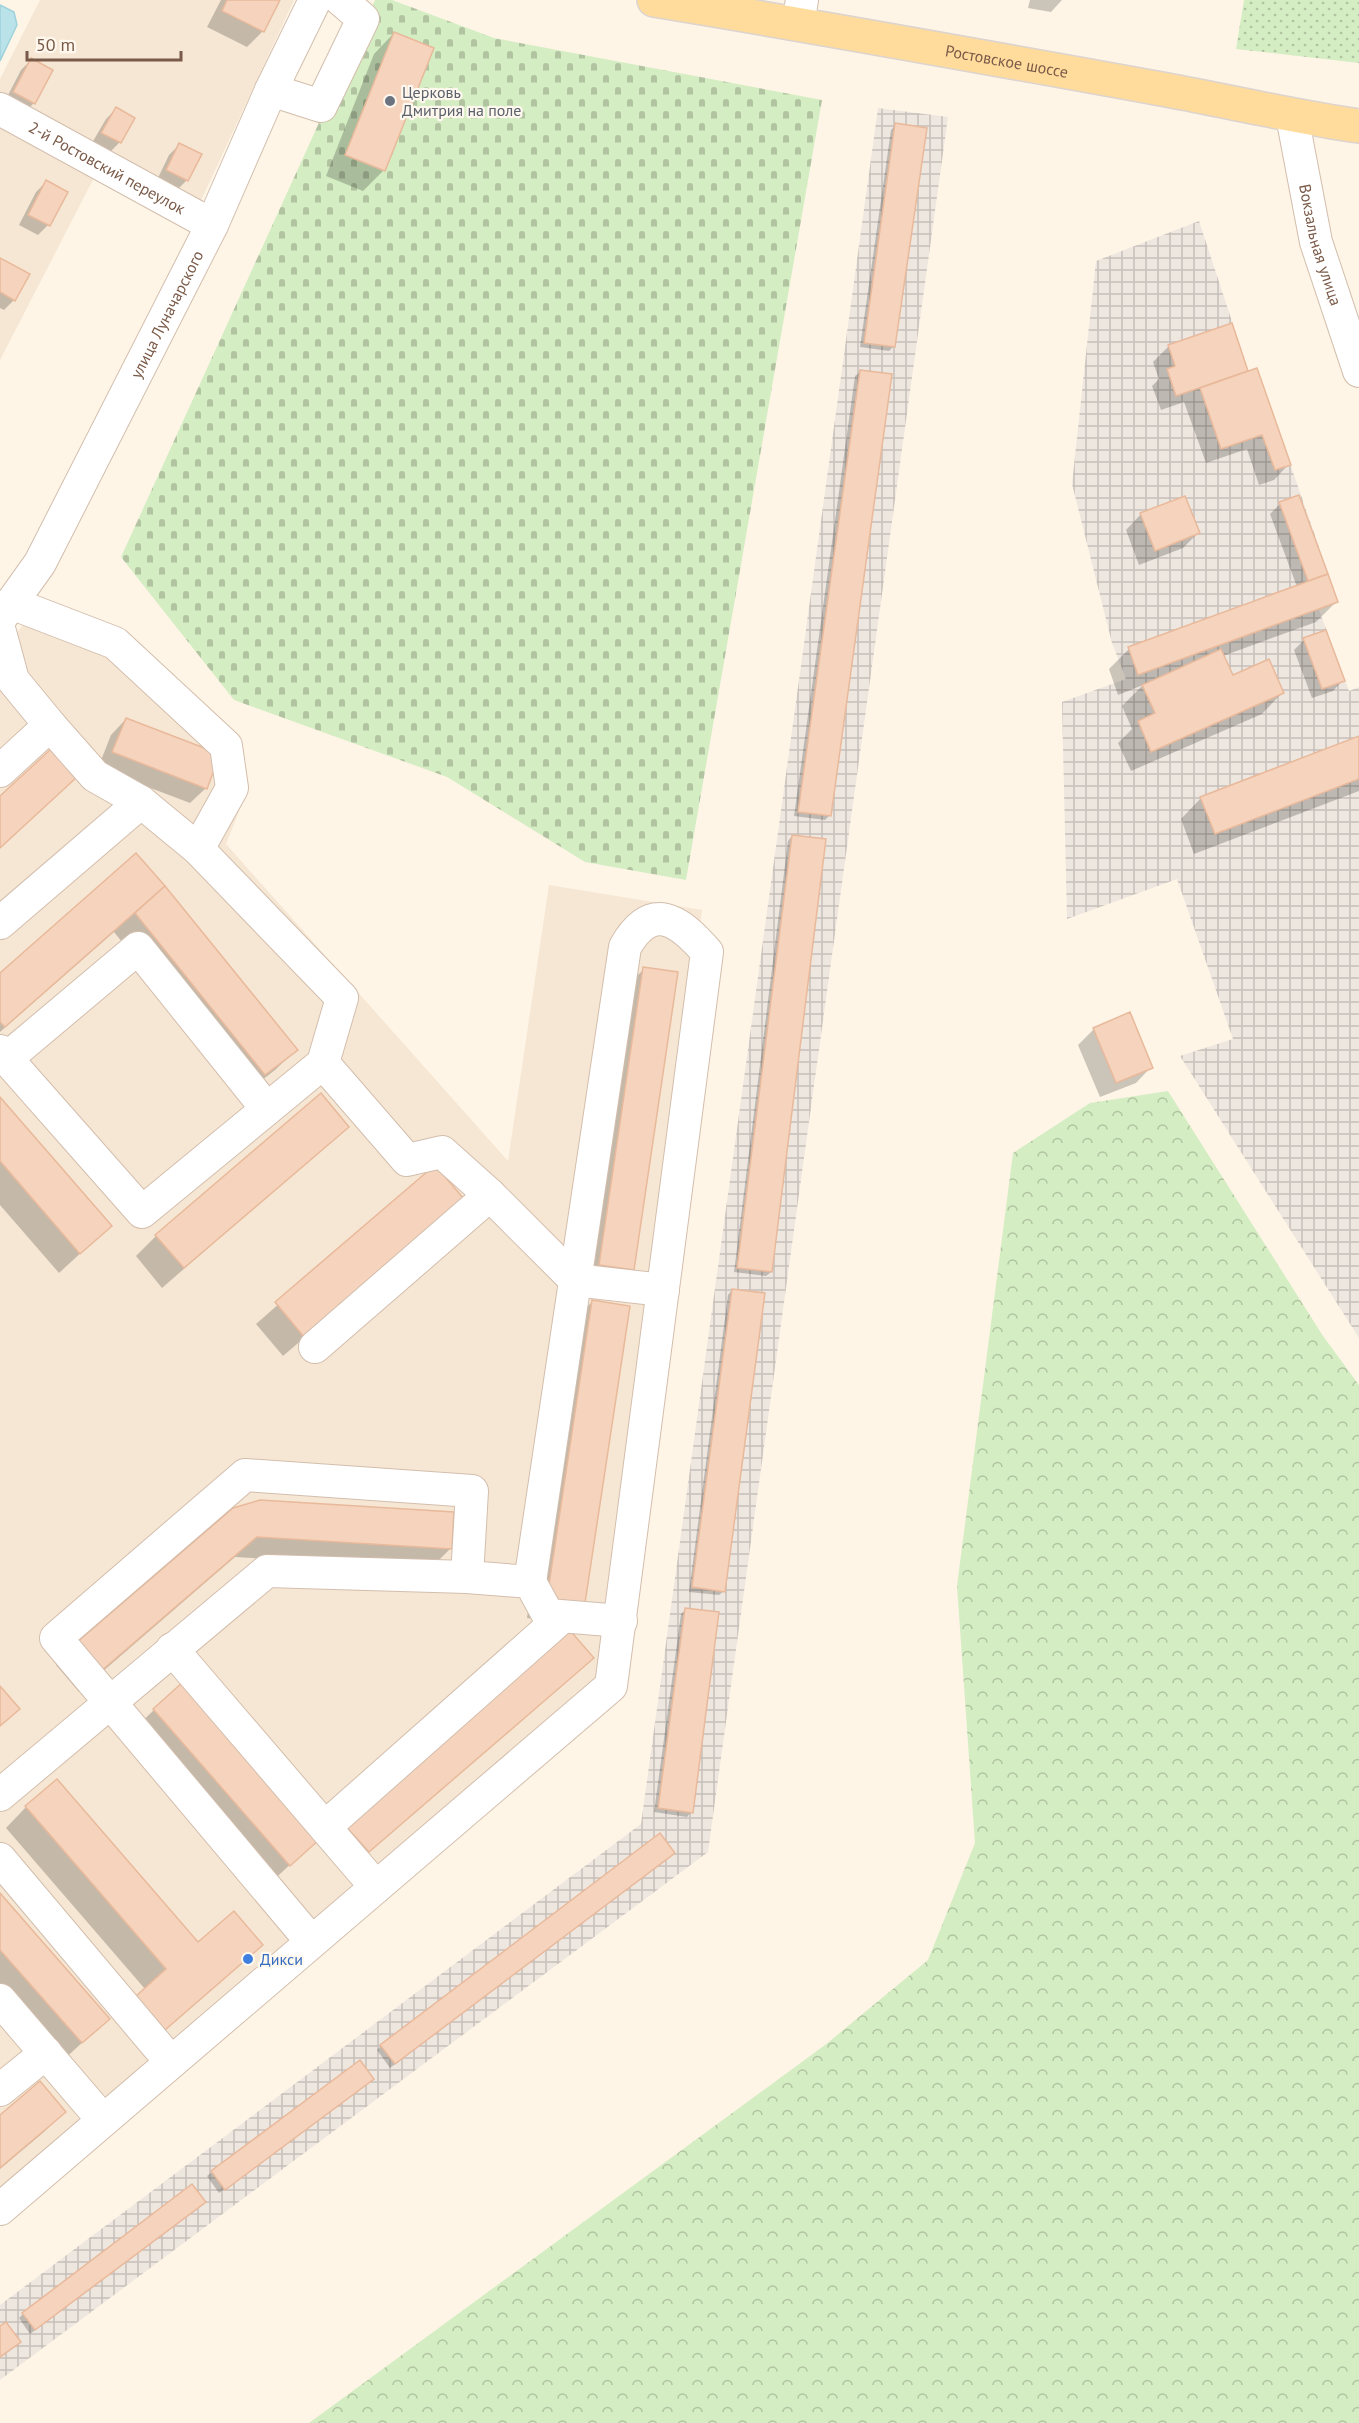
<svg xmlns="http://www.w3.org/2000/svg" width="1359" height="2423" viewBox="0 0 1359 2423" font-family="'PT Sans',sans-serif">
	<style>
		.residential { fill: #f6e7d4 }
		.industrial { fill: url(#industrial-grid) }
		.forest { fill: url(#forest-crowns) }
		.cemetery { fill: url(#cemetery-stones) }
		.garden { fill: url(#garden-dots) }
		.water { fill: #b9e2e9; stroke: #9ed2dc; stroke-width: 1.5 }
		.shadow { fill: #0003 }
		.building { fill: #f5d3bc; stroke: #e9b99b; stroke-width: 1.5 }
		.lines { fill: none; stroke-linecap: round; stroke-linejoin: round }
		.minor-casing { stroke: #d3bead; stroke-width: 34 }
		.major-casing { stroke: #dcd4cf; stroke-width: 36 }
		.minor { stroke: #fff; stroke-width: 32 }
		.major { stroke: #ffdb9c; stroke-width: 33 }
		.worship-dot { fill: #6b7280; stroke: #fff8ee; stroke-width: 2 }
		.shop-dot { fill: #3f7fe0; stroke: #fff8ee; stroke-width: 2 }
		.labels { text-anchor: middle; stroke-width: 4.5; stroke-linejoin: round; paint-order: stroke }
		.street-label { font-size: 16px; fill: #7a5a48; stroke: #fff8ee }
		.worship-label { font-size: 16px; fill: #5b616d; stroke: #fff8ee; text-anchor: start }
		.shop-label { font-size: 16px; fill: #366cbe; stroke: #fff8ee; text-anchor: start }
	</style>
	<defs>
		<pattern id="industrial-grid" width="8" height="8" patternUnits="userSpaceOnUse" patternTransform="scale(1.5)"><rect width="8" height="8" fill="#eee7e0"/><path d="M0 4h8M4 0v8" fill="none" stroke="#c6beb8"/></pattern>
		<pattern id="forest-crowns" width="20" height="18" patternUnits="userSpaceOnUse" patternTransform="scale(1.5)"><rect width="20" height="18" fill="#d4edc3"/><path d="M2 6a3 3 0 1 1 6 0M12 15a3 3 0 1 1 6 0" fill="none" stroke="#b1c3a0"/></pattern>
		<pattern id="cemetery-stones" width="16" height="16" patternUnits="userSpaceOnUse" patternTransform="scale(1.5)"><rect width="16" height="16" fill="#d4edc3"/><path d="M2 7V4a2 2 0 0 1 4 0v3zM10 15v-3a2 2 0 0 1 4 0v3z" fill="#b1c3a0"/></pattern>
		<pattern id="garden-dots" width="8" height="8" patternUnits="userSpaceOnUse" patternTransform="scale(1.5)"><rect width="8" height="8" fill="#d4edc3"/><path d="M2 2h.1M6 6h.1" fill="none" stroke="#b1c3a0" stroke-width="1.8" stroke-linecap="round"/></pattern>
	</defs>
	<rect width="100%" height="100%" fill="#fef5e6"/>
	<g class="residential">
		<path d="M40,0h254l-96,207 -198,-105v-23z"/>
		<path d="M0,117l98,53 -98,190z"/>
		<path d="M40,605l193,132 16,49 -23,58 282,317 41,-276 153,25 -102,770 -600,513v-1541z"/>
	</g>
	<g class="industrial">
		<path d="M878,108l70,9 -240,1735 -708,528v-75l641,-481z"/>
		<path d="M1199,221l49,149 9,-2 81,234 -19,8 30,81 10,-4v651l-179,-282 53,-17 -56,-160 -110,40 -5,-217 64,-23 -14,-36 -40,-159 24,-223z"/>
	</g>
	<path class="forest" d="M1168,1091l155,245 36,49v1038h-1050l516,-378 103,-85 47,-117 -18,-257 56,-433 77,-50z"/>
	<path class="cemetery" d="M375,0h17l102,38 328,62 -136,780 -101,-18 -138,-85 -213,-77 -113,-143z"/>
	<path class="garden" d="M1244,0h115v63l-123,-14z"/>
	<path class="water" d="M0,5l14,7 3,13 -17,36z"/>
	<g class="shadow">
		<path d="M221,0h57l-15,31 -16,16 -40,-20z"/>
		<path d="M1030,0h32l-11,12 -23,-4z"/>
		<path d="M394,33l-10,137 -21,21 -37,-15 48,-122z"/>
		<path d="M31,60l3,43 -10,10 -20,-10 17,-33z"/>
		<path d="M116,109l17,9 -13,24 -10,10 -18,-9 14,-24z"/>
		<path d="M896,125l-2,221 -5,5 -29,-4 31,-217z"/>
		<path d="M179,145l8,35 -10,10 -20,-10 12,-25z"/>
		<path d="M46,182l2,43 -10,10 -19,-10 17,-33z"/>
		<path d="M0,259l14,41 -10,10 -4,-2z"/>
		<path d="M1231,325l16,47 42,92 -15,16 -15,5 -12,-36 -41,14 -22,-61 -23,8 -9,-24 7,-7 -6,-17 16,-16z"/>
		<path d="M860,372l-31,444 -4,4 -31,-4 61,-440z"/>
		<path d="M1299,497l37,105 -20,20 -93,34 9,21 50,16 -20,21 -131,57 -13,-28 14,-14 -10,-23 21,-21 -25,10 -9,-26 20,-20 168,-62 -27,-73 10,-10z"/>
		<path d="M1141,514l57,19 -15,15 -44,17 -13,-35z"/>
		<path d="M1304,640l39,40 -10,11 -21,7 -18,-48z"/>
		<path d="M126,719l80,69 -16,15 -92,-35 13,-33z"/>
		<path d="M1359,738v53l-165,63 -13,-35 20,-21z"/>
		<path d="M792,836l-21,436 -5,4 -32,-4 54,-431z"/>
		<path d="M136,855l160,195 -21,20 -31,24 -130,-162 -114,100v-58z"/>
		<path d="M644,969l-11,301 -21,20 -33,-4 44,-296z"/>
		<path d="M1094,1029l57,38 -15,16 -36,14 -22,-52z"/>
		<path d="M0,1099l110,127 -51,47 -59,-68z"/>
		<path d="M347,1127l-185,161 -26,-32 20,-20z"/>
		<path d="M435,1167l7,52 -159,137 -27,-32z"/>
		<path d="M732,1290l-8,301 -5,4 -30,-3 39,-297z"/>
		<path d="M592,1302l-9,301 -20,20 -36,-5 45,-296z"/>
		<path d="M233,1510l218,38 -21,21 -195,-12 -156,135 -23,-27z"/>
		<path d="M685,1610l6,202 -4,5 -33,-5 27,-198z"/>
		<path d="M592,1658l-245,213 -25,-29z"/>
		<path d="M154,1710l165,128 -51,47 -135,-155z"/>
		<path d="M26,1807l172,138h63l-117,104 -27,-32 28,-28 -139,-161z"/>
		<path d="M669,1857l-279,211 -13,-18 4,-4z"/>
		<path d="M0,1895l108,124 -48,44 -60,-69z"/>
		<path d="M360,2062l7,21 -148,110 -12,-17 5,-4z"/>
		<path d="M64,2112l-20,20 -44,37v-52z"/>
		<path d="M199,2206l-169,128 -11,-16 4,-4z"/>
	</g>
	<g class="building">
		<path d="M227,0h53l-16,32 -42,-21z"/>
		<path d="M394,32l40,16 -49,123 -40,-16z"/>
		<path d="M31,58l22,12 -18,34 -22,-12z"/>
		<path d="M116,107l19,11 -14,25 -20,-10z"/>
		<path d="M895,123l32,5 -32,219 -31,-4z"/>
		<path d="M179,143l23,11 -14,27 -22,-11z"/>
		<path d="M46,180l22,12 -18,34 -22,-11z"/>
		<path d="M0,258l30,16 -15,27 -15,-9z"/>
		<path d="M1232,323l16,48 -72,25 -9,-27 8,-3 -7,-21z"/>
		<path d="M1257,368l34,97 -16,5 -13,-35 -41,14 -21,-61z"/>
		<path d="M860,370l32,4 -61,442 -33,-4z"/>
		<path d="M1299,495l29,79 -20,7 -29,-79z"/>
		<path d="M1185,496l15,37 -45,18 -15,-38z"/>
		<path d="M1328,574l10,28 -200,73 -10,-28z"/>
		<path d="M1326,630l19,51 -23,8 -19,-51z"/>
		<path d="M1221,649l12,26 36,-16 15,34 -133,59 -13,-31 17,-8 -13,-28z"/>
		<path d="M126,718l94,36 -13,35 -95,-37z"/>
		<path d="M1359,736v43l-144,55 -15,-37z"/>
		<path d="M51,749l26,28 -77,71v-52z"/>
		<path d="M792,835l34,4 -54,433 -35,-4z"/>
		<path d="M136,853l29,33 -160,141 -5,-5v-49z"/>
		<path d="M165,886l133,164 -33,25 -130,-162z"/>
		<path d="M643,967l35,5 -44,298 -35,-5z"/>
		<path d="M1130,1012l23,56 -37,15 -23,-55z"/>
		<path d="M321,1093l28,34 -165,141 -29,-33z"/>
		<path d="M0,1097l112,129 -32,28 -80,-93z"/>
		<path d="M435,1165l29,34 -160,138 -29,-35z"/>
		<path d="M732,1289l33,4 -40,299 -33,-5z"/>
		<path d="M592,1300l38,6 -45,297 -38,-5z"/>
		<path d="M260,1500l194,12 -2,37 -195,-12 -157,135 -24,-29 157,-135z"/>
		<path d="M685,1608l34,4 -26,201 -35,-5z"/>
		<path d="M567,1627l27,31 -225,194 -28,-31z"/>
		<path d="M184,1681l137,157 -31,28 -137,-157z"/>
		<path d="M0,1686l20,23 -20,17z"/>
		<path d="M57,1779l141,163 36,-31 29,34 -98,85 -29,-34 30,-27 -141,-163z"/>
		<path d="M660,1833l15,20 -280,211 -15,-19z"/>
		<path d="M0,1893l110,126 -28,24 -82,-93z"/>
		<path d="M360,2060l14,19 -149,111 -14,-19z"/>
		<path d="M40,2081l26,31 -66,56v-53z"/>
		<path d="M192,2184l14,18 -171,128 -13,-17z"/>
		<path d="M6,2322l15,20 -21,15v-31z"/>
	</g>
	<g class="lines">
		<defs>
			<g id="minor">
				<path d="M798,23l4,-23"/>
				<path d="M271,90l50,16 42,-87 -22,-19"/>
				<path id="s1" d="M0,109l212,116"/>
				<path id="s2" d="M1292,116l24,126 43,129"/>
				<path d="M11,603l104,40 111,103 6,42 -34,61"/>
				<path id="s3" d="M0,619l40,-56 172,-338 59,-135 44,-90"/>
				<path d="M0,632l13,48 37,45 -50,46"/>
				<path d="M0,923l141,-121"/>
				<path d="M0,1051l142,161 181,-149 19,-65 -144,-149 -57,-47 -46,-26 -45,-51"/>
				<path d="M6,1059l132,-111 129,161"/>
				<path d="M323,1063l84,97 35,-8 48,43 85,85 88,10"/>
				<path d="M315,1347l175,-152"/>
				<path d="M172,1649l204,238"/>
				<path d="M0,1795l267,-224 200,6 63,5 18,33 73,6"/>
				<path d="M325,1827l237,-210"/>
				<path d="M0,1859l171,203"/>
				<path d="M311,1941l-255,-303 189,-163 227,16 -5,86"/>
				<path d="M0,2000l103,120"/>
				<path d="M0,2090l46,-37"/>
				<path d="M0,2209l611,-523 96,-734c-28,-32 -55,-52 -82,-5l-95,635"/>
			</g>
			<g id="major">
				<path id="s4" d="M654,0c171,28 342,59 513,90 65,12 128,27 192,36"/>
			</g>
		</defs>
		<use href="#minor" class="minor-casing"/>
		<use href="#major" class="major-casing"/>
		<use href="#minor" class="minor"/>
		<use href="#major" class="major"/>
	</g>
	<circle class="worship-dot" cx="390" cy="101" r="6"/>
	<circle class="shop-dot" cx="248" cy="1959" r="6"/>
	<g class="labels">
		<g class="street-label">
			<text dy="6" stroke="none"><textPath href="#s4" startOffset="358">Ростовское шоссе</textPath></text>
			<text dy="6" stroke="none"><textPath href="#s1" startOffset="122">2-й Ростовский переулок</textPath></text>
			<text dy="6" stroke="none"><textPath href="#s2" startOffset="132">Вокзальная улица</textPath></text>
			<text dy="6" stroke="none"><textPath href="#s3" startOffset="348">улица Луначарского</textPath></text>
		</g>
		<g class="worship-label">
			<text x="402" y="98">Церковь<tspan x="402" dy="18">Дмитрия на поле</tspan></text>
		</g>
		<g class="shop-label">
			<text x="260" y="1965">Дикси</text>
		</g>
	</g>
	<path d="M27 51v9h154v-9" fill="none" stroke="#7a5a48" stroke-width="3"/>
	<text x="36" y="51" font-size="18" fill="#7a5a48" stroke="#fff8ee" stroke-width="4.5" paint-order="stroke">50 m</text>
</svg>
